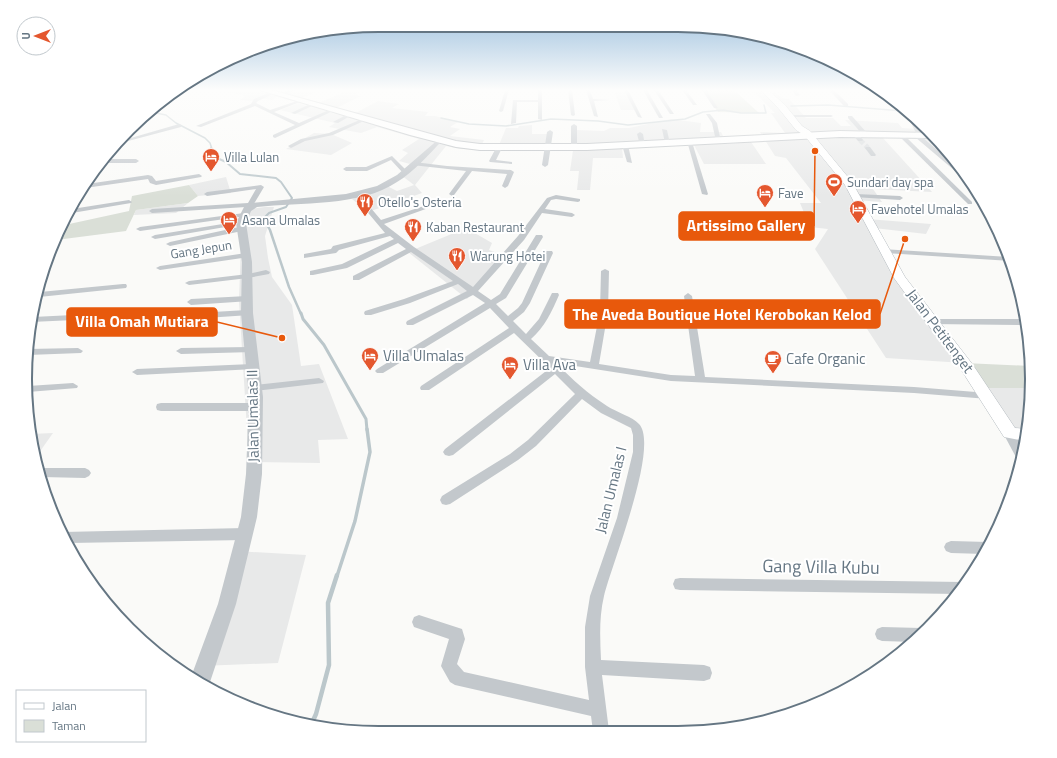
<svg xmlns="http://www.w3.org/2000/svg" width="1057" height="758" viewBox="0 0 1057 758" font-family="'Titillium Web',sans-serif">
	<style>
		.built { fill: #e8e9e9 }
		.green { fill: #dadfd7 }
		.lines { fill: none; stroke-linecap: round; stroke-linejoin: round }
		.stream-far5 { stroke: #bbc7cb; stroke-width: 1.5 }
		.stream-far4 { stroke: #bbc7cb; stroke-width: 2 }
		.stream-far3 { stroke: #bbc7cb; stroke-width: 2.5 }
		.stream-far2 { stroke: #bbc7cb; stroke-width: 3 }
		.stream-far1 { stroke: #bbc7cb; stroke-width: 3.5 }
		.stream { stroke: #bbc7cb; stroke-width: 4.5 }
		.minor-tunnel { stroke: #d5d9db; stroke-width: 5; stroke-dasharray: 5 2.5; stroke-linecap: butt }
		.secondary-casing { stroke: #b3babf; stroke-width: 1 }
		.primary-casing { stroke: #b5babe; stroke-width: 2 }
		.minor { fill: #c3c8cc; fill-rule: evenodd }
		.tertiary { fill: #c3c8cc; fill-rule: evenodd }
		.secondary { fill: #fff; fill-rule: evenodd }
		.primary { fill: #fff; fill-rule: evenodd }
		.labels { text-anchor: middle; stroke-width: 4; stroke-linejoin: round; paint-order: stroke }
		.far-poi-label { font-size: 13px; fill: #657683; stroke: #fff; text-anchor: start }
		.far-street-label { font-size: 13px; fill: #657683; stroke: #fff }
		.street-label { font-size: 15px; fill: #657683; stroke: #fff }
		.poi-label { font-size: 15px; fill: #657683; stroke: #fff; text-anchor: start }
		.near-street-label { font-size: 18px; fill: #657683; stroke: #fff }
		.rim { fill: none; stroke: #657683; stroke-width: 2 }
		.leader { fill: none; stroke: #e8590c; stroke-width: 1.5 }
		.callout-dot { fill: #e8590c; stroke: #fff; stroke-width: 1.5 }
		.callout { fill: #e8590c; stroke: #e8590c; stroke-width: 1.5 }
		.callout-label { font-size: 16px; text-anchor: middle; font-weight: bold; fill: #fff }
	</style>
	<rect width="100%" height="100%" fill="#fafaf8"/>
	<g class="built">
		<path d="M220,90h103l-31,11 -15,-4 -5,3 -13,-2 -7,3 -12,-1 5,-4z"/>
		<path d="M349,90h15l-11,5 8,1 -33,16 20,5 30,-16 21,3 -7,4 36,4 -3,4h10l23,6 -8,5 10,2 -10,7 34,4 -2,4 17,1 7,-17h12l1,-2 13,-1v9h19v17l-91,-2 -14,-3 -31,39 7,8 -54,19 -16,-13 35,-13 10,5 17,-6 -13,-10 9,-11 -11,-3 9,-8 -6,-3 17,-11 -42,-12 -16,6 -32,-6 6,-4 -55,-13 19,-7 10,4z"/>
		<path d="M614,90h13l8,20h-14z"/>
		<path d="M752,90h13l3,3h8l6,5 7,1 17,19h27l8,8h10l-6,-6 53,3 4,5 17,1 -2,-3 4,1 23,19 28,38 -53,-45 -36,-1 49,54 -59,-3 9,13 -26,-2 11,19 64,5 -5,10 -52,-6 27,57 63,78 -78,-5 -71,-109 13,-20 -18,-2 -10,-24h21l-35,-45 -11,-2 -15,-24 25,1 -14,-20h4z"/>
		<path d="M671,119l30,4 -1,9h21l6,12 24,-2 15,22h-62l-10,-19 -72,3 1,10h-30l-3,32h-13l2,-19h-9l6,-41 28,1 6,-3h19z"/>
		<path d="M314,133l17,1 21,9 -21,12 -45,-6z"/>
		<path d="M226,177l5,16 -33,3 -9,-11z"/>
		<path d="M188,203l-12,10 -42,2 2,-5z"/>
		<path d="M265,207h9l-9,29 3,22 4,19 20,28 9,61 18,-2 29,75 -30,1 2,23 -71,-1 -10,-161 2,-58 9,-34z"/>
		<path d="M466,228l26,15 -3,7 14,5 -36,44 -59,-47z"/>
		<path d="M980,388h51v14l-7,43 -11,-2z"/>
		<path d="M53,433l-17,24 -5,-23z"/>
		<path d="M236,551l70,4 -28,108 -77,3z"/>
	</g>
	<g class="green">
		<path d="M702,90h32l25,23 -41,-1z"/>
		<path d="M189,185l9,11 -10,7 -52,7 -10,21 -70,9 4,-14 69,-15 3,-15z"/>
		<path d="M964,363l66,3 1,22h-51z"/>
	</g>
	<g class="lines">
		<g class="stream-far5">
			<path d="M791,106l37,-1 75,6"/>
			<path d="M151,112l15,3 10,8 29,15 5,5 2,6"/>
			<path d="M441,118l28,6 37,2 45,-7 47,2 30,4 57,-6 18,-7 20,-2 18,3h25l-2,-8"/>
		</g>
		<path class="stream-far4" d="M211,148l6,10 9,4 14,12 36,4 5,4 11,16 -6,9 -17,6 -6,6 2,3"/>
		<path class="stream-far3" d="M265,221l5,9 19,57 12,27"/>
		<path class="stream-far2" d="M301,313l2,6 21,26 42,74 1,11"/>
		<path class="stream-far1" d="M337,576l18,-55 15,-69 -3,-23"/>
		<path class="stream" d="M311,725l5,-11 13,-49 -1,-62 9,-28"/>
		<path class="minor-tunnel" d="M860,140l8,8"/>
		<defs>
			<path id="secondary" d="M761,90h7l17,15 17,21 8,5 42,51 53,95 68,88 42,63 12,1 -2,12 -21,-4 -42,-66 -68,-93 -49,-93 -41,-50 -8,-5 -17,-21z"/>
			<path id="primary" d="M260,90h11l185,51 24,3h107l253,-13 89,2 6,5 -95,-1 -253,13h-107l-24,-3 -46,-12z"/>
		</defs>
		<use href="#secondary" class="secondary-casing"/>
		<use href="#primary" class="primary-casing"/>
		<g class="minor">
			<path d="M289,90h7l-14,6 -4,-1z"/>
			<path d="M505,90h4l-6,21 -2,1 -2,-1z"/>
			<path d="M538,90h4v30l-4,-1v-17h-21l-1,21 -5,1 2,-24h25z"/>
			<path d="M568,90h4l3,25 -2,1 -2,-1z"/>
			<path d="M586,90h4l3,9 17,1 -16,1 4,16 -4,-1z"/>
			<path d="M624,90h4l14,28 -4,-1z"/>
			<path d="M643,90h4l16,28h-4z"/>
			<path d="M654,90h4l16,24h-4z"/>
			<path d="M682,90h4l11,15h-4z"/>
			<path d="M702,90h4l12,18h-4z"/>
			<path d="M792,90h4l4,5 -4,1z"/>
			<path d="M829,90h5l14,14v2h-4z"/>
			<path d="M271,92l4,1 -17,8 -2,2 14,7 30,-10v2l-26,10 25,11 30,-13 4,1 -58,27 -2,-1v-2l22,-10 -40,-19 -54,21 -5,-1 55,-22 3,-5z"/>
			<path d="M310,104l4,1 -19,9 -4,-1z"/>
			<path d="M706,114h4l7,9 4,19 -5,-1 -4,-18z"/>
			<path d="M149,115l4,1 -11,4z"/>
			<path d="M346,115l4,1 -12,7 -5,-1z"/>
			<path d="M794,115h37l2,1 -2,1h-39z"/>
			<path d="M848,116h4l15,17v2h-4l-15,-17z"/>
			<path d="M908,117l6,4 9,15 -1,1 41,35 7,10 -3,-1 -52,-44 -1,-1 3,-1z"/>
			<path d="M362,119l4,1 -33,15 -28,6 -14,7 -3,-2 13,-7 28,-6z"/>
			<path d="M179,124l2,1v2l-68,18 4,-3z"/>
			<path d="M574,124l3,2v21l-3,2 -3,-2v-21z"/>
			<path d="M662,129l5,1 3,14 -5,-1z"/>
			<path d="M550,130l3,2 -5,33 -3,2 -3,-2 5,-33z"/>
			<path d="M640,132l3,2 2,12 -5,-1 -3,-11z"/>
			<path d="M853,133h4l6,7 -1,1h-4l-6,-7z"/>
			<path d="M899,134h4l69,68v2h-4l-69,-68z"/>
			<path d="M687,141l5,1 16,52 -1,1 -5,-1z"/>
			<path d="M625,143l3,2 4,18 -5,-1 -5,-17z"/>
			<path d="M499,146l3,2 -6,12 16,2v2l-22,-2 -1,-1 7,-13z"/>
			<path d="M866,147h4l6,8 -1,1h-4l-6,-8z"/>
			<path d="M392,156l15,15v2h-4l-12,-13 -24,11h-21l-3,-2 3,-2h20z"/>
			<path d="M104,159h32l3,2 -3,2h-35z"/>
			<path d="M414,162l33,4 64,4 3,2 -6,14 -3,2 -3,-2 5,-12 -35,-3 -18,24 -2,1 -3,-2 17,-23 -54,-6 -1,-1z"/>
			<path d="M199,174l3,2 -1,1 -45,8 -6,-2 -2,-4 -63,9 2,-4 61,-9 4,1 4,5z"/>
			<path d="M261,185l3,2 -12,20 -3,2 -3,-2 -94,6 -3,-2 3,-2 96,-6 8,-14 -49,7 -3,-2 3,-2z"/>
			<path d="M356,193h4l4,7 17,20 49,-16h4v2l-50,18 30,23 59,40 45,-51 29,-38 9,-3 24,4v2l-2,1 -22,-3 -5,1 -6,9 27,4 3,2 -3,2 -30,-4 -18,27 -46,51 13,9 9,-6 36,-59h6l1,2 -37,61 -10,6 12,12 10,-8 4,-5 23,-50 1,-2h6l1,2 -23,50 -6,9 -11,9 13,13 13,-15 13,-26h6l1,2c-7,16 -14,32 -28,44l18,17 41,6 10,-51 1,-40 4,-2 4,2 -1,40 -9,53 72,11 24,1 -11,-80 4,-3 4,3 13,81 209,10 74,6 4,1 1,2 -1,2 -4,1 -74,-6 -243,-12 -115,-18c17,17 31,30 51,43 9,6 26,11 32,18 21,22 -28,142 -35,172 -5,21 -4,42 -3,64l103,5 6,2 2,6 -2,6 -6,2 -102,-6 7,56h-16l-2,-15 -136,-31 -5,-3 -9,-16 8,-27 -35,-12 -2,-5 2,-5 5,-2 43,14 3,10 -8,25 7,8 125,28 -4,-33v-40l5,-31 27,-78 16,-66v-17l-2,-7 -30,-15 -19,-14 -46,47 -18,14 -68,44 -4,1 -4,-1 -2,-4 2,-4 68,-42 18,-14 47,-46 -20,-20 -102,81 -4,1 -4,-1 -2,-3 2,-3 105,-81 -36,-35 -85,57h-8l-1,-2 1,-2 88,-58 -19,-20 -107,65h-6l-2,-2 2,-2 108,-66 -12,-8 -60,30h-6l-1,-2 1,-2 60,-30 -9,-7 -48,19 -39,12h-6l-1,-2 1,-2 39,-12 49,-18 -42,-29 -52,28h-6v-4l53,-27 -8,-6 -51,25 -34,7h-3v-4l32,-7 52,-25 -4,-3 -51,14 -3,3 -32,5v-4l27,-5 2,-3 52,-13 -26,-31 -4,-8z"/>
			<path d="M856,194l44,2 3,2 -3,2 -46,-3v-2z"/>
			<path d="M129,200l3,2 -1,1 -59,10 -3,-2 3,-2z"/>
			<path d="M244,213l3,2 -1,1 -106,15 -4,-2 4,-2z"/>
			<path d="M241,221l2,1v2l-88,15 -4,-2 4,-2z"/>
			<path d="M239,227l4,2 -1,2 -72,15 -4,-2 4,-2z"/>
			<path d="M882,249l127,8 2,4 -126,-8h-3z"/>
			<path d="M246,253l4,2 -1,2 -89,13 -4,-2 4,-2z"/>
			<path d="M266,270l4,2 -1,2 -21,4 -59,7 -4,-2 4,-2 59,-7z"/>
			<path d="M123,284h3l1,2 -1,2 -87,9 1,-5z"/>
			<path d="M247,296l3,1 1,2 -1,2 -59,4 -4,-3 4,-3z"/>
			<path d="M247,310l4,3 -1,2 -89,6 -4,-3 4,-3z"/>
			<path d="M93,314l4,3 -1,2 -65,3 2,-5z"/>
			<path d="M934,319h92l1,6 -96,-1 -1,-2 1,-2z"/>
			<path d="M250,347l3,1 2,2 -2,2 -72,2 -5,-3 5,-3z"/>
			<path d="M78,348l5,3 -2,2 -53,2v-6z"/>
			<path d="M252,364l5,3 -2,2 -118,6 -5,-3 5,-3z"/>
			<path d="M319,378l5,3 -1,2 -68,8 -5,-3 5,-3z"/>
			<path d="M73,383l5,3 -1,2 -49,4v-6z"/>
			<path d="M161,403h94l4,1 1,3 -1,3 -4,1h-94l-4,-1 -1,-3 1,-3z"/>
			<path d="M40,468h45l4,2 2,3 -2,3 -4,2 -43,-1z"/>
			<path d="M245,528l5,2 2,4 -2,4 -5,2 -176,3 -6,-11z"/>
			<path d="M951,541l37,1 3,1 -7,11 -33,-1 -5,-2 -2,-4 2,-4z"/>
			<path d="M680,578l283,4 3,1 -7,11 -279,-4 -5,-1 -2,-5 2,-5z"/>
			<path d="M882,627l39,1 5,2 -12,12 -32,-1 -5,-2 -2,-5 2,-5z"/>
		</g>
		<g class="tertiary">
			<path d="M440,138l3,2 -1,1c-14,14 -28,31 -45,41 -37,25 -97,20 -140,25l-6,4 -5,12 6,39 1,51 10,84 -1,77 -5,43 -21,87 -28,84 -17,-11 27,-73 23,-87 5,-43 3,-77 -8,-84 1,-51 -6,-39 8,-16 8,-4 94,-9 31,-8 20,-11z"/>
			<path d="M79,196l3,2 -6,13 -13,20h-4l2,-8z"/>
			<path d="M1010,428l5,1 9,16 -2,15 -5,-1 -14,-26 2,-4z"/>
		</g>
		<use href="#secondary" class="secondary"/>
		<use href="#primary" class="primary"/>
	</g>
	<linearGradient id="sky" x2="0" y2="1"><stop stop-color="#96bcdc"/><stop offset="0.46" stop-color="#fdfdfc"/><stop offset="1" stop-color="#fdfdfc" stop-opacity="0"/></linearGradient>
	<rect width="1057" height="196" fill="url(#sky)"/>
	<defs>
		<symbol id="hotel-pin" viewBox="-11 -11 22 30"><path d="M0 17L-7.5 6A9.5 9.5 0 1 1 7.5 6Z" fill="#e4572e" stroke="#fff"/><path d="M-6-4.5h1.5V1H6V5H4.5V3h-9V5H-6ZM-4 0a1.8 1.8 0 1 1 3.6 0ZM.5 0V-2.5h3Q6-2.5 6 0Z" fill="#fff"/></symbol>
		<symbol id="stadium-pin" viewBox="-11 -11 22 30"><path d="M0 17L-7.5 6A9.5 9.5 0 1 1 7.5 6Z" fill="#e4572e" stroke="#fff"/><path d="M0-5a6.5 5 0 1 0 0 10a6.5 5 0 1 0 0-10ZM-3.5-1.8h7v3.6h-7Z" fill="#fff"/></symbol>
		<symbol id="restaurant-pin" viewBox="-11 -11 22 30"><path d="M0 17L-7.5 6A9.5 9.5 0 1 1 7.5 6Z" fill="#e4572e" stroke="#fff"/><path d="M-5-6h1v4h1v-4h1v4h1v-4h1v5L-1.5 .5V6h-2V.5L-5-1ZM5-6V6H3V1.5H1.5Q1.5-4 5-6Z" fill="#fff"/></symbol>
		<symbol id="cafe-pin" viewBox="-11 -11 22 30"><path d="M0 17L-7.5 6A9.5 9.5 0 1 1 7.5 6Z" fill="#e4572e" stroke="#fff"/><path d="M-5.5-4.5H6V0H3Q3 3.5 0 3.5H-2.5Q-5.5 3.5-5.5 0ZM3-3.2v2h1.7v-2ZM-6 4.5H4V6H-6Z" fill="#fff"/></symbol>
	</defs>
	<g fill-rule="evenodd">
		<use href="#hotel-pin" x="201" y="147" width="20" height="27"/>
		<use href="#stadium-pin" x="824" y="172" width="20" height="27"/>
		<use href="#hotel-pin" x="755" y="183" width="20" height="27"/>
		<use href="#restaurant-pin" x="355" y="192" width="20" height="27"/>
		<use href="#hotel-pin" x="848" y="199" width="20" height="27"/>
		<use href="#hotel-pin" x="219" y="210" width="20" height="27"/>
		<use href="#restaurant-pin" x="403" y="217" width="20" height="27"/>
		<use href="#restaurant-pin" x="447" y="246" width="20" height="27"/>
		<use href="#hotel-pin" x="360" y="346" width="20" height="27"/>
		<use href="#cafe-pin" x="763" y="349" width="20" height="27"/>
		<use href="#hotel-pin" x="500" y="355" width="20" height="27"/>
	</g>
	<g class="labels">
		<g class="far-poi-label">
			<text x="224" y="162">Villa Lulan</text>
			<text x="847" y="187">Sundari day spa</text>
			<text x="778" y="198">Fave</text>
			<text x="378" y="207">Otello's Osteria</text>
			<text x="871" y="214">Favehotel Umalas</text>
			<text x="242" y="225">Asana Umalas</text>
			<text x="426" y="232">Kaban Restaurant</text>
			<text x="470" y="261">Warung Hotei</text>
		</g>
		<g class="far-street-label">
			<text transform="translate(201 249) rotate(-9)" y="5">Gang Jepun</text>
		</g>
		<g class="street-label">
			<text transform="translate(940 331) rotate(53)" y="5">Jalan Petitenget</text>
			<text transform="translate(253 416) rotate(-91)" y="5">Jalan Umalas II</text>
			<text transform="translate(611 490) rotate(-76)" y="5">Jalan Umalas I</text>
		</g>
		<g class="poi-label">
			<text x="383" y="361">Villa Ulmalas</text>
			<text x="786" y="364">Cafe Organic</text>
			<text x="523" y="370">Villa Ava</text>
		</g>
		<g class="near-street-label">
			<text transform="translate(821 567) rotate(1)" y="6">Gang Villa Kubu</text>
		</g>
	</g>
	<path d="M0 0H1057V758H0ZM379 32H678A347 347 0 0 1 1025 379V379A347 347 0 0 1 678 726H379A347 347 0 0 1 32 379V379A347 347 0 0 1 379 32Z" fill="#fff" fill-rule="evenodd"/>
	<path class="rim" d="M379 32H678A347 347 0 0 1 1025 379V379A347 347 0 0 1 678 726H379A347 347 0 0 1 32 379V379A347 347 0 0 1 379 32Z"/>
	<path class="leader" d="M815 151L814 226M905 239L880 314M282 338L217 322"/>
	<g class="callout-dot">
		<circle cx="815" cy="151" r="4"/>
		<circle cx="905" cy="239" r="4"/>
		<circle cx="282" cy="338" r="4"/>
	</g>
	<g class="callout">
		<rect x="679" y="212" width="135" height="28" rx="4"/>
		<rect x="565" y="300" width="315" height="28" rx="4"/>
		<rect x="67" y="308" width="150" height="28" rx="4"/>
	</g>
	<g class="callout-label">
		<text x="746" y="231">Artissimo Gallery</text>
		<text x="722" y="320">The Aveda Boutique Hotel Kerobokan Kelod</text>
		<text x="142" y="327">Villa Omah Mutiara</text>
	</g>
	<rect x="16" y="690" width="130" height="52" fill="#ffffff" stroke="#c1c8cd"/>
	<rect x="24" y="703" width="20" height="6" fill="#ffffff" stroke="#c1c8cd"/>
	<text x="52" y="710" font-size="12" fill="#657683">Jalan</text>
	<rect x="24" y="720" width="20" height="12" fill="#dadfd7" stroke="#c1c8cd"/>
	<text x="52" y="730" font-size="12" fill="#657683">Taman</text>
	<g transform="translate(36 36) rotate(270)"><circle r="19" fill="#ffffff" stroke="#c1c8cd"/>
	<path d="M0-3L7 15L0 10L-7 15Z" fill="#e4572e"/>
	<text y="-6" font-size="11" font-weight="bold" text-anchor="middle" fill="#657683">U</text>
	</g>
</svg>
